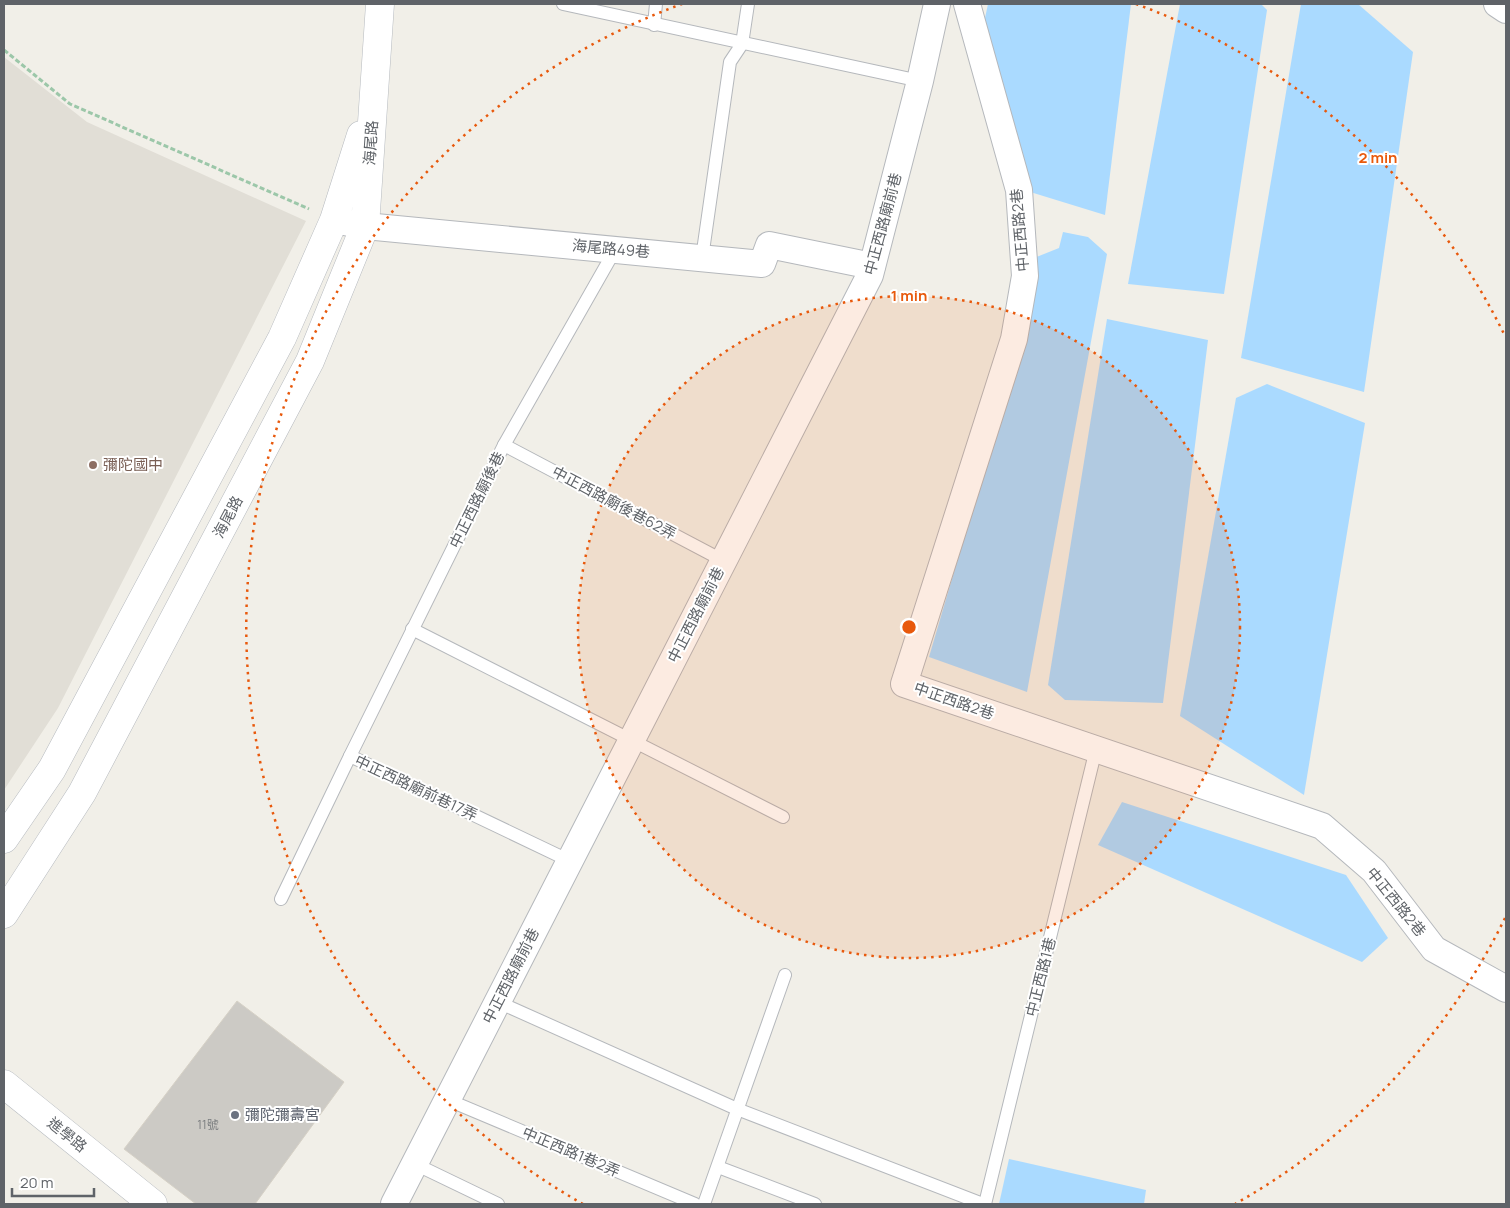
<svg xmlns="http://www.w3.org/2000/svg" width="1510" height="1208" viewBox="0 0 1510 1208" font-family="Manrope,'Noto Sans TC',sans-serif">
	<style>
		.education { fill: #e1ded6 }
		.water { fill: #aadaff }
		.building { fill: #cccac5; stroke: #d6d1c6 }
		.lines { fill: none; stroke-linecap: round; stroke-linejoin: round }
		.lane-casing { stroke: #b5b8bc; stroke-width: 14 }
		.street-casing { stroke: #b5b8bc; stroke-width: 28 }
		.secondary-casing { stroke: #b6babf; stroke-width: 29 }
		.path { stroke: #9cc7a9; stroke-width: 3; stroke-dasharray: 5 2.5; stroke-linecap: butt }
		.lane { stroke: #fff; stroke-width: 12 }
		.street { stroke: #fff; stroke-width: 26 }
		.secondary { stroke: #fff; stroke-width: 28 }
		.ring { fill: none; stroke: #e8590c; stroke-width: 2.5; stroke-dasharray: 2.5 5 }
		.education-dot { fill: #8d6e63; stroke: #fff; stroke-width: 2 }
		.worship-dot { fill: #6b7280; stroke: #fff; stroke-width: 2 }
		.labels { text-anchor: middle; stroke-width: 4; stroke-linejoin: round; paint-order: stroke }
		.number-label { font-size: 12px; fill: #7a7d7f }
		.street-label { font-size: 15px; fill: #5f6368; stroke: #fff }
		.education-label { font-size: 15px; fill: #785e54; stroke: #fff; text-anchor: start }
		.worship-label { font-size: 15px; fill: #5b616d; stroke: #fff; text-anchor: start }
		.centre { fill: #e8590c; stroke: #fff; stroke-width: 2.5 }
		.ring-label { font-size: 15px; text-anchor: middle; font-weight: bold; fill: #e8590c; stroke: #fff; stroke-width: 4; stroke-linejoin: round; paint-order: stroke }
	</style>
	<rect width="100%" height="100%" fill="#f1efe8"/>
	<path class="education" d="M4,57l83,65 219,99 -248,487 -54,82z"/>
	<g class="water">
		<path d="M988,4h143l-26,211 -78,-24 -48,-145z"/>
		<path d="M1180,4h81l6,6 -43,284 -96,-10z"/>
		<path d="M1301,4h57l55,48 -49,340 -123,-34z"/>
		<path d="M1063,232l25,5 19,17 -80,438 -98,-35 83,-282 17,-115 30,-12z"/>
		<path d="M1107,319l101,21 -45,363 -98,-3 -17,-15z"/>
		<path d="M1267,384l98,39 -61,372 -124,-79 56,-318z"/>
		<path d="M1122,802l224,73 42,63 -26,24 -264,-117z"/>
		<path d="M1009,1159l137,31 -2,14h-145z"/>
	</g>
	<path class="building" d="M237,1001l107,81 -89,122h-59l-72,-55z"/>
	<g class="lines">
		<defs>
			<g id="lane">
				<path d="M563,4l357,77"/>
				<path d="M654,25l2,-21"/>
				<path d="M702,258l28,-196 12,-18 6,-40"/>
				<path d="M504,445l220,116"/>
				<path d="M412,629l371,188"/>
				<path d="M350,756l154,-311 111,-195"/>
				<path d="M281,899l69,-143 220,105"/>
				<path d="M498,1002l239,107 246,95"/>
				<path d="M448,1100l247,104"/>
				<path d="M415,1164l83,40"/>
				<path d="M718,1167l97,37"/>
				<path d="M704,1204l81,-229"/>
				<path d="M985,1204l111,-455"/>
			</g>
			<g id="street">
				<path d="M967,4l52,186 6,86 -11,63 -110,345 418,142 52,45 60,78 72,40"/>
				<path d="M1497,4l9,6"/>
				<path d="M334,220l31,6 397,38 7,-19 103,21"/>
				<path d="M394,1204l476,-929 50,-194 17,-77"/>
			</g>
			<g id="secondary">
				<path d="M4,839l48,-70 230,-431 52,-118 27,-85"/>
				<path d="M4,914l78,-121 228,-432 55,-135 15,-222"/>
				<path d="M4,1084l149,120"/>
			</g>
		</defs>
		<use href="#lane" class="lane-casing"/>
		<use href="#street" class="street-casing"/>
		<use href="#secondary" class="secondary-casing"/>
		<path class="path" d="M4,50l66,54 239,105"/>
		<use href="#lane" class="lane"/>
		<use href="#street" class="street"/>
		<use href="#secondary" class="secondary"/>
	</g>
	<circle cx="909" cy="627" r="331" fill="#e8590c" fill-opacity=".12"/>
	<g class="ring">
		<circle cx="909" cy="627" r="331"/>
		<path d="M1505 918A663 663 0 0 1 1235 1204M583 1204A663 663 0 0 1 682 4M1136 4A663 663 0 0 1 1505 336"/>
	</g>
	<circle class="education-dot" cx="93" cy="465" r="5"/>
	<circle class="worship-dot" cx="235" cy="1115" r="5"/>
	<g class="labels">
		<g class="number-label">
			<text x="208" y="1129">11號</text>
		</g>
		<g class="street-label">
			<text transform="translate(371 143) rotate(-86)" y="5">海尾路</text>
			<text transform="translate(883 224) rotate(-75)" y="5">中正西路廟前巷</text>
			<text transform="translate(1020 230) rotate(-95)" y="5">中正西路2巷</text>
			<text transform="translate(611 249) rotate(5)" y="5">海尾路49巷</text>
			<text transform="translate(477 500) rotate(-64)" y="5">中正西路廟後巷</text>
			<text transform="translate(614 503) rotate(28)" y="5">中正西路廟後巷62弄</text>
			<text transform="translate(228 517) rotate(-62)" y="5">海尾路</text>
			<text transform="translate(696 615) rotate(-63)" y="5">中正西路廟前巷</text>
			<text transform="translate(954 701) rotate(19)" y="5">中正西路2巷</text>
			<text transform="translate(416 788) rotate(25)" y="5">中正西路廟前巷17弄</text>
			<text transform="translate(1396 902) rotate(51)" y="5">中正西路2巷</text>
			<text transform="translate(511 976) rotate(-63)" y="5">中正西路廟前巷</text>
			<text transform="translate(1041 977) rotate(-76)" y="5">中正西路1巷</text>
			<text transform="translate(67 1135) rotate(39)" y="5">進學路</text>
			<text transform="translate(571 1152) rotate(23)" y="5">中正西路1巷2弄</text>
		</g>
		<g class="education-label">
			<text x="103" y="470">彌陀國中</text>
		</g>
		<g class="worship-label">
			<text x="245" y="1120">彌陀彌壽宮</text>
		</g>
	</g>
	<circle cx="909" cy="627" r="8" class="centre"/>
	<g class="ring-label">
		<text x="1378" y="163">2 min</text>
		<text x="909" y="301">1 min</text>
	</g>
	<rect width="1510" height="1208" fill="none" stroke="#5f6368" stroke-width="10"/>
	<path d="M12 1188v8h82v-8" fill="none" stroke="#5f6368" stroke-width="2.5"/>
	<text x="20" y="1188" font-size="15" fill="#5f6368" stroke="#ffffff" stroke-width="4" paint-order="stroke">20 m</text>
</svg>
